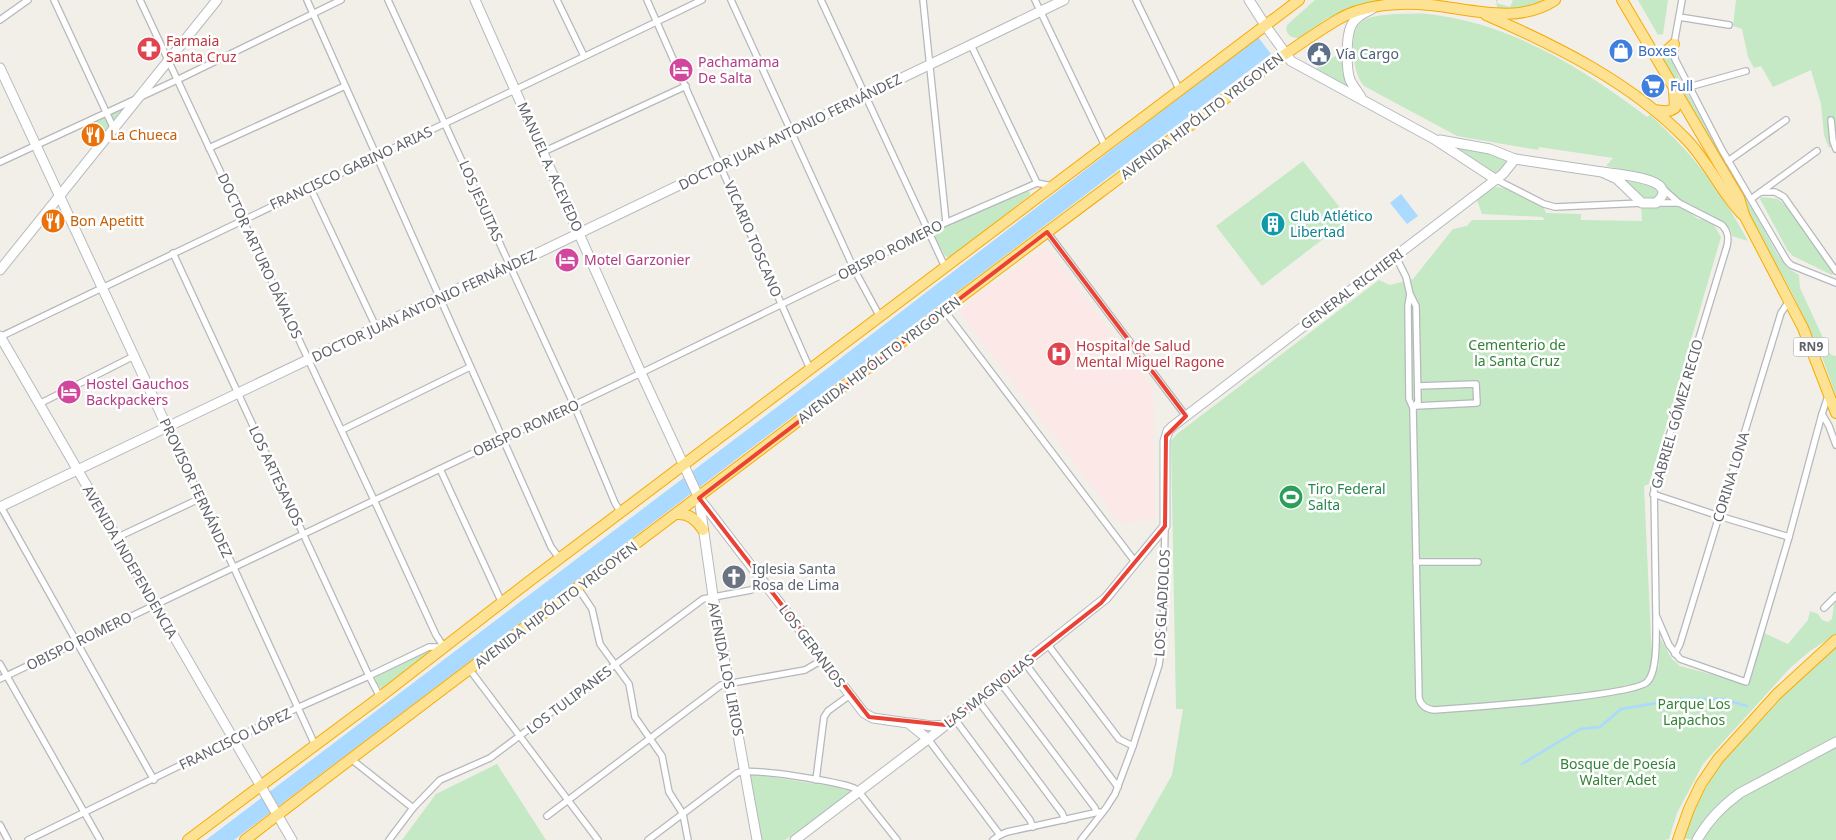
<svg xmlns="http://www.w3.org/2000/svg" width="1836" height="840" viewBox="0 0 1836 840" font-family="'Noto Sans',sans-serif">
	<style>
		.medical { fill: #fce8e6 }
		.green { fill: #c5e8c5 }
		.water { fill: #aadaff }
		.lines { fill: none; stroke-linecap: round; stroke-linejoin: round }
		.stream { stroke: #aadaff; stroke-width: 2.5 }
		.street-casing { stroke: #b5b8bc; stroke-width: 8 }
		.secondary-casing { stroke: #b6babf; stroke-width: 11 }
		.highway-casing { stroke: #f9ab00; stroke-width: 12 }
		.street { stroke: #fff; stroke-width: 5.5 }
		.secondary { stroke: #fff; stroke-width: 9 }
		.highway { stroke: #fde293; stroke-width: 10 }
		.marked { fill: none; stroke: #ea4335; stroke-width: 4; stroke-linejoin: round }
		.labels { text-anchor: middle; stroke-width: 5; stroke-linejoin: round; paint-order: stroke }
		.shield { fill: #fff; stroke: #8f9295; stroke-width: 1 }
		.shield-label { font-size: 12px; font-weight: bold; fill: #5f6368 }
		.health-label { font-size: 14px; fill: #be3a42; stroke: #fff; text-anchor: start }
		.shop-label { font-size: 14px; fill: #366cbe; stroke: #fff; text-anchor: start }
		.service-label { font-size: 14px; fill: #4e5e75; stroke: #fff; text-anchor: start }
		.hotel-label { font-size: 14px; fill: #b23c85; stroke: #fff; text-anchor: start }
		.street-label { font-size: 14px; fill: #5f6368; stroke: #fff }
		.food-label { font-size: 14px; fill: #c56008; stroke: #fff; text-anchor: start }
		.culture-label { font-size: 14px; fill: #0d838f; stroke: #fff; text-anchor: start }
		.park-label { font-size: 14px; fill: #348238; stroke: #fff }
		.leisure-label { font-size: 14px; fill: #27864d; stroke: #fff; text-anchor: start }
		.worship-label { font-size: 14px; fill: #5b616d; stroke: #fff; text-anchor: start }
	</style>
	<rect width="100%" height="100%" fill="#f1efe8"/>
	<path class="medical" d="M1042,248h6l105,140 2,132 -33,3 -4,-3 -157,-206 1,-7z"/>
	<g class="green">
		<path d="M1315,0h64l-51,18 -29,20c-9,1 -14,-5 -12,-13z"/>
		<path d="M1496,0h2l-1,3 13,4 3,-7h38l-15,8 -37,1 -2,-2z"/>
		<path d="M1638,0h30l-5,34 -5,1z"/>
		<path d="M1736,0h100v144l-7,4 -5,-13 -3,-31 -10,-34 -38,17 -12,-21 -7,2 -6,-11 -6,-28 -9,-3z"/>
		<path d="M1397,14c10,0 21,-1 31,0 82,9 155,54 219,103l3,-2c44,40 69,73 98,126l-16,-5 -1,-6 -8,-8 -41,-21 -29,-25 -47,-10 7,-8 -74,-11 -1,3 -81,-14 -93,-50c-11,-11 -16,-52 -4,-63 8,-8 26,-8 37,-9z"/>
		<path d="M1343,51l7,38 -36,-19z"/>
		<path d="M1670,55l10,25 98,175 10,13 11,7 1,13 31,67 5,1v40l-15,-42 -28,-59 -131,-237z"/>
		<path d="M134,101l-30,37 -9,-18z"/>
		<path d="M1456,147c15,2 41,1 50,15l-1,5 -8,7h-3l-35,-23z"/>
		<path d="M1303,161l46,58 -87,67 -46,-60z"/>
		<path d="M1622,178l18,2 19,9 1,7 -12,5z"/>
		<path d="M1497,187l8,1 38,18 3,7 35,1v6l61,1 -1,-16 42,2 15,12 13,1 10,17 -72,247 -5,2 8,175 5,9 2,-5 1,-27 12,21 8,7 68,18 16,-51 24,11 20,-24 2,-9 8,3 4,6 6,2 4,-3 2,-14 2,-3v32l-26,17 -20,17 -87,96 -26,49 -8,26 -4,1h-530l37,-65 11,-66h-7l-5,-268 6,-7 202,-154 11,5 23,-6 40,-50 14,-3 5,-6h72l-1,-3 -61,-3 -5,-14 15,-12z"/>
		<path d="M1026,191l4,1v3l-80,63 -5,-2 -13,-25z"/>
		<path d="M1761,197l17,2 8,7 48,66 -2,3 -39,-19 -5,-5 -28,-52z"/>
		<path d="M1836,647v193h-144l-8,-2 9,-25 20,-39 15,-20 72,-78z"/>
		<path d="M427,650h9l-53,41 -7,-9 -1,-6z"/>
		<path d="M497,764l49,76h-144l34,-46z"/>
		<path d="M752,774l97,15 3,3 -67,48h-24l-11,-64z"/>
	</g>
	<g class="water">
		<path d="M1258,37l13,17 -1037,786h-28l579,-439z"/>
		<path d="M1401,194l17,22 -11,8 -17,-21z"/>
	</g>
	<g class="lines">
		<path class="stream" d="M1522,764l58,-35 20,-2 21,-18 60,-10h42l24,7"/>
		<defs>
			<g id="street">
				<path d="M54,0l60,129"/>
				<path d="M140,0l234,500 62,135 8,12"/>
				<path d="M307,0l244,547 9,12"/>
				<path d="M388,0l186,405 41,98 6,10"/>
				<path d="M557,0l27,56"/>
				<path d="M647,0l163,369"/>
				<path d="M731,0l123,269 26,48"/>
				<path d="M821,0l124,267"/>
				<path d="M923,0l23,222"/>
				<path d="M1035,0l70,146"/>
				<path d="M1136,0l43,89"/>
				<path d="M1682,0l-8,44 1,15 47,91 65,111 4,4 45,18"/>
				<path d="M1679,17l50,8"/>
				<path d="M0,20l28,-20"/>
				<path d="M971,45l66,138"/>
				<path d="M1689,87l57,-16"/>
				<path d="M1831,120l2,21 3,8"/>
				<path d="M209,148l136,-62"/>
				<path d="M543,152l143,-66"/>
				<path d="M1728,161l58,-41"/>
				<path d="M0,162l177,-82 164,-80"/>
				<path d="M1495,179l49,25 11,3 87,-4"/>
				<path d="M310,187l66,140"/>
				<path d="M1761,192h14l9,5 52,74"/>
				<path d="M1751,199l66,-48"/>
				<path d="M1656,203h23l-18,-16"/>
				<path d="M1679,203l43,22c6,6 7,12 5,21l-73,240 2,129 13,30 11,14 66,23 43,-145 33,-123 6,-18"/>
				<path d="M1047,232l139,184"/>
				<path d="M173,253l196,423 11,21"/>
				<path d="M1396,257l10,20 4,17 6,12 2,96 -5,6 -4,-9 -1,-93 2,-12"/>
				<path d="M944,310l192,253"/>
				<path d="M0,337l702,-337"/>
				<path d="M39,404l95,-48"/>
				<path d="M1416,406l61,-3 -1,-19 -58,2"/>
				<path d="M1413,408l6,290c2,8 7,11 15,12 30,-2 199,-14 213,-28 11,-10 9,-49 9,-64"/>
				<path d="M1822,414l7,12 7,19"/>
				<path d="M167,427l66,139 82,179"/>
				<path d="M342,430l128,-63"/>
				<path d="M440,469l62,134"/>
				<path d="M1653,494l66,22 70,21"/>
				<path d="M1,507l153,273"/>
				<path d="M116,538l85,-40"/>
				<path d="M1416,562h62"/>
				<path d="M578,588l14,21 8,35 29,40 6,33 27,39 7,36 14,22 5,26"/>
				<path d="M1824,608l12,-12"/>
				<path d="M1048,645l71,94 14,7"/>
				<path d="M1675,654l5,-10 101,-331 8,-12"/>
				<path d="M1025,663l93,124"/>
				<path d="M0,664l100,176"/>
				<path d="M470,670l128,170"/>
				<path d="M0,679l641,-306 213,-104 75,-39 108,-47 15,3"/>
				<path d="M1000,682l95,126 1,4"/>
				<path d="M977,699l85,114 3,7"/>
				<path d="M954,718l76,102 3,7"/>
				<path d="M928,739l72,96"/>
				<path d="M351,759l62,49"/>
				<path d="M816,780l8,-63 4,-6 22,-16"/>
				<path d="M547,816l174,-131 84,-15 17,-10"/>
				<path d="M0,825l8,15"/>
				<path d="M28,840l269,-132 72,-32 60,-29h15"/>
				<path d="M389,840l24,-32 27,-28 50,-22 213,-159 48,-9 12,-9"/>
				<path d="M648,840l89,-67c14,-6 101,9 117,15l5,4 38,48"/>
				<path d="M993,840l7,-5 7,-3 92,-20"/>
				<path d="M1081,840l25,-32 9,-14 18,-48 26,-81 4,-30 2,-109"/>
			</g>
			<g id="secondary">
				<path d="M475,0l166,373 58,125 165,215 9,5 35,5 20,16"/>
				<path d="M1249,0l16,25 26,36 143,78 61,40"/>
				<path d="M0,68l167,359"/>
				<path d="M1361,97c-4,-6 -8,-11 -11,-17 -4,-11 -4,-43 1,-54 4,-9 13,-13 21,-17"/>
				<path d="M1440,140l50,9 25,10 87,13"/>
				<path d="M1602,172c12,2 83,6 54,31h-14l-25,-24z"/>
				<path d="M0,270l217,-270"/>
				<path d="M0,336l292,504"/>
				<path d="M699,498l14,98 44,244"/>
				<path d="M0,507l441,-211 70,-30 553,-266"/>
				<path d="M911,723l21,3 14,-1"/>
				<path d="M795,840l133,-101 178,-141 59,-72v-85l3,-10 5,-5 330,-252 12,-15"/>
				<path d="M1697,840c11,-20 25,-34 43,-47l96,-51"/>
			</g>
			<g id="highway">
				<path d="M1622,0l117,198 5,17 59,113 33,85"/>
				<path d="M1486,15c71,31 144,67 199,123 23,23 35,53 57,76"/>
				<path d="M1652,51c11,4 14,1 22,-7"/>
				<path d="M1654,110c8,1 14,3 21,-2l-1,-17"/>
				<path d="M677,514c12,-1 20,6 26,16"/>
				<path d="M188,840l192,-143 147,-114 772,-583"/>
				<path d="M245,840c215,-166 434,-327 649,-492 91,-70 183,-138 275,-207 55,-41 109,-85 168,-121 26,-16 64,-18 93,-15 41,4 88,20 125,-5"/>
				<path d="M1678,840l11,-31 12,-25 17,-25 59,-65 59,-54"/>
			</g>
		</defs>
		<use href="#street" class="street-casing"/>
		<use href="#secondary" class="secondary-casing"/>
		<use href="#highway" class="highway-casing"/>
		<use href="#street" class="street"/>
		<use href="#secondary" class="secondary"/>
		<use href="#highway" class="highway"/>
	</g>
	<path class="marked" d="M1047,232l139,184 -20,20 -1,90 -64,77 -155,122 -77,-8 -170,-219z"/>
	<defs>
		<symbol id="pharmacy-disc" viewBox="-11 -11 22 22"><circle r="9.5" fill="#e0444e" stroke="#fff"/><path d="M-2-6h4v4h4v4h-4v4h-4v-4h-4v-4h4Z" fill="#fff"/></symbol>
		<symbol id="shop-disc" viewBox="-11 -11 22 22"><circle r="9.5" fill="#3f7fe0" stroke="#fff"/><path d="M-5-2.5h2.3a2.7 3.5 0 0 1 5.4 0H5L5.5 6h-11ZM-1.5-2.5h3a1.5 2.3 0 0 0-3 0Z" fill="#fff"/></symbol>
		<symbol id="civic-disc" viewBox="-11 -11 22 22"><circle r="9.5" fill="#5c6f8a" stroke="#fff"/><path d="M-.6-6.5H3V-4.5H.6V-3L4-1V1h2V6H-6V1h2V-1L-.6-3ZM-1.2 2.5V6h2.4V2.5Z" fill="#fff"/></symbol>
		<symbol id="hotel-disc" viewBox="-11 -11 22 22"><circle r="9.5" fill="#d1479c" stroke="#fff"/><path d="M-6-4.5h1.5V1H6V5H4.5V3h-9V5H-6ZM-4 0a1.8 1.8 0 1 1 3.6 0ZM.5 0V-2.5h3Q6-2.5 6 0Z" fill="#fff"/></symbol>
		<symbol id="supermarket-disc" viewBox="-11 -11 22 22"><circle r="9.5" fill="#3f7fe0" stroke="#fff"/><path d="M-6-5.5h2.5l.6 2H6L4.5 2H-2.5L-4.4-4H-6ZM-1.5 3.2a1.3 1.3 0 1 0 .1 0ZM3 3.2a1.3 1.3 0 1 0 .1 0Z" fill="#fff"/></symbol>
		<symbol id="restaurant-disc" viewBox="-11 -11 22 22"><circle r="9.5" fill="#e8710a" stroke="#fff"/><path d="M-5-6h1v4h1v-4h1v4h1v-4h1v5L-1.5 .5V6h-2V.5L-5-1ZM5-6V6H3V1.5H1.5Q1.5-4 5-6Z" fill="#fff"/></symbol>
		<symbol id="building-disc" viewBox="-11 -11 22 22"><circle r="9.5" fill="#0f9aa8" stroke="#fff"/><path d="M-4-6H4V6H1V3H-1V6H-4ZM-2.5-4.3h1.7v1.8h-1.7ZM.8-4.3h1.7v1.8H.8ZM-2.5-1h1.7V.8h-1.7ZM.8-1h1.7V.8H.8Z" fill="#fff"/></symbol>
		<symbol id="hospital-disc" viewBox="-11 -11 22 22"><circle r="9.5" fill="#e0444e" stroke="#fff"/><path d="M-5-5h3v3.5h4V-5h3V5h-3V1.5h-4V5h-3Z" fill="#fff"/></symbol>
		<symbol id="stadium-disc" viewBox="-11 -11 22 22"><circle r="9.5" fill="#2e9e5b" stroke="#fff"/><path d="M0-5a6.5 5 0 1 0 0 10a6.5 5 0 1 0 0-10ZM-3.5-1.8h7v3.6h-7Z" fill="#fff"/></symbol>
		<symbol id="church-disc" viewBox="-11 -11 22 22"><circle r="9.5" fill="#6b7280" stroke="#fff"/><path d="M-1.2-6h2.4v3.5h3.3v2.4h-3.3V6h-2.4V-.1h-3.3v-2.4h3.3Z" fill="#fff"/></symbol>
	</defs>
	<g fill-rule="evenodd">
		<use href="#pharmacy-disc" x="135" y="35" width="28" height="28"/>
		<use href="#shop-disc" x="1607" y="37" width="28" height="28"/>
		<use href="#civic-disc" x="1305" y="40" width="28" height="28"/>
		<use href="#hotel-disc" x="667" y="56" width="28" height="28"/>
		<use href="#supermarket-disc" x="1639" y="72" width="28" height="28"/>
		<use href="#restaurant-disc" x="79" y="121" width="28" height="28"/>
		<use href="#restaurant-disc" x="39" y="207" width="28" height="28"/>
		<use href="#building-disc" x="1259" y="210" width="28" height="28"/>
		<use href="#hotel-disc" x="553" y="246" width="28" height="28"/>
		<use href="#hospital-disc" x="1045" y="340" width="28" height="28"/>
		<use href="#hotel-disc" x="55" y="378" width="28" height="28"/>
		<use href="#stadium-disc" x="1277" y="483" width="28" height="28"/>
		<use href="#church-disc" x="720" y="563" width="28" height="28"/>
	</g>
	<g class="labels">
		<rect class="shield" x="1793.5" y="337.5" width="35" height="19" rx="4"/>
		<g class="shield-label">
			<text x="1811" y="351">RN9</text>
		</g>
		<g class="health-label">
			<text x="166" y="46">Farmaia<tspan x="166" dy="16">Santa Cruz</tspan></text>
			<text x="1076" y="351">Hospital de Salud<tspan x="1076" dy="16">Mental Miguel Ragone</tspan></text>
		</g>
		<g class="shop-label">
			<text x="1638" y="56">Boxes</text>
			<text x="1670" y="91">Full</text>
		</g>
		<g class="service-label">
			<text x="1336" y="59">Vía Cargo</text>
		</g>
		<g class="hotel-label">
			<text x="698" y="67">Pachamama<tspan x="698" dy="16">De Salta</tspan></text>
			<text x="584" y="265">Motel Garzonier</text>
			<text x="86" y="389">Hostel Gauchos<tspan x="86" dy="16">Backpackers</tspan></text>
		</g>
		<g class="street-label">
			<text transform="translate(1202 116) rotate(-37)" y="5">AVENIDA HIPÓLITO YRIGOYEN</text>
			<text transform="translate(790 132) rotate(-26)" y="5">DOCTOR JUAN ANTONIO FERNÁNDEZ</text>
			<text transform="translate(550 167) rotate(66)" y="5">MANUEL A. ACEVEDO</text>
			<text transform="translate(351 168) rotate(-25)" y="5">FRANCISCO GABINO ARIAS</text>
			<text transform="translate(481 201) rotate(66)" y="5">LOS JESUITAS</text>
			<text transform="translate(753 239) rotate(67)" y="5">VICARIO TOSCANO</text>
			<text transform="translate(890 250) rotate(-27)" y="5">OBISPO ROMERO</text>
			<text transform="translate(260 256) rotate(65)" y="5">DOCTOR ARTURO DÁVALOS</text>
			<text transform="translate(1352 289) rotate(-37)" y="5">GENERAL RICHIERI</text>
			<text transform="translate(424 306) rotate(-25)" y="5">DOCTOR JUAN ANTONIO FERNÁNDEZ</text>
			<text transform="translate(879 360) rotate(-37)" y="5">AVENIDA HIPÓLITO YRIGOYEN</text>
			<text transform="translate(1677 414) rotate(-74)" y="5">GABRIEL GÓMEZ RECIO</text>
			<text transform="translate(526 428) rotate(-25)" y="5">OBISPO ROMERO</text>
			<text transform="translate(276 476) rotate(65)" y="5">LOS ARTESANOS</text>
			<text transform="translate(1731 477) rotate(-73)" y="5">CORINA LONA</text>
			<text transform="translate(196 488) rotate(65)" y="5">PROVISOR FERNÁNDEZ</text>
			<text transform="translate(130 562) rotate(60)" y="5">AVENIDA INDEPENDENCIA</text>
			<text transform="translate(1162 603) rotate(-87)" y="5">LOS GLADIOLOS</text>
			<text transform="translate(556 605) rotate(-37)" y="5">AVENIDA HIPÓLITO YRIGOYEN</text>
			<text transform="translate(79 641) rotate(-26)" y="5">OBISPO ROMERO</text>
			<text transform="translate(812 646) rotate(53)" y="5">LOS GERANIOS</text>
			<text transform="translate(726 669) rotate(79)" y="5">AVENIDA LOS LIRIOS</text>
			<text transform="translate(989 691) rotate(-38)" y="5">LAS MAGNOLIAS</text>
			<text transform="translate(569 700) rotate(-37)" y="5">LOS TULIPANES</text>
			<text transform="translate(235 739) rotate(-26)" y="5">FRANCISCO LÓPEZ</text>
		</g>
		<g class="food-label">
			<text x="110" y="140">La Chueca</text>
			<text x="70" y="226">Bon Apetitt</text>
		</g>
		<g class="culture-label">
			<text x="1290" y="221">Club Atlético<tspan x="1290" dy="16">Libertad</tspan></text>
		</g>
		<g class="park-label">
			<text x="1517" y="350">Cementerio de<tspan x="1517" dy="16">la Santa Cruz</tspan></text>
			<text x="1694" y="709">Parque Los<tspan x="1694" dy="16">Lapachos</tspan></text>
			<text x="1618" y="769">Bosque de Poesía<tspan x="1618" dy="16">Walter Adet</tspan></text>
		</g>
		<g class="leisure-label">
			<text x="1308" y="494">Tiro Federal<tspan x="1308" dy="16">Salta</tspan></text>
		</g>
		<g class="worship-label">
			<text x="752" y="574">Iglesia Santa<tspan x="752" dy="16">Rosa de Lima</tspan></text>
		</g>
	</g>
</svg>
